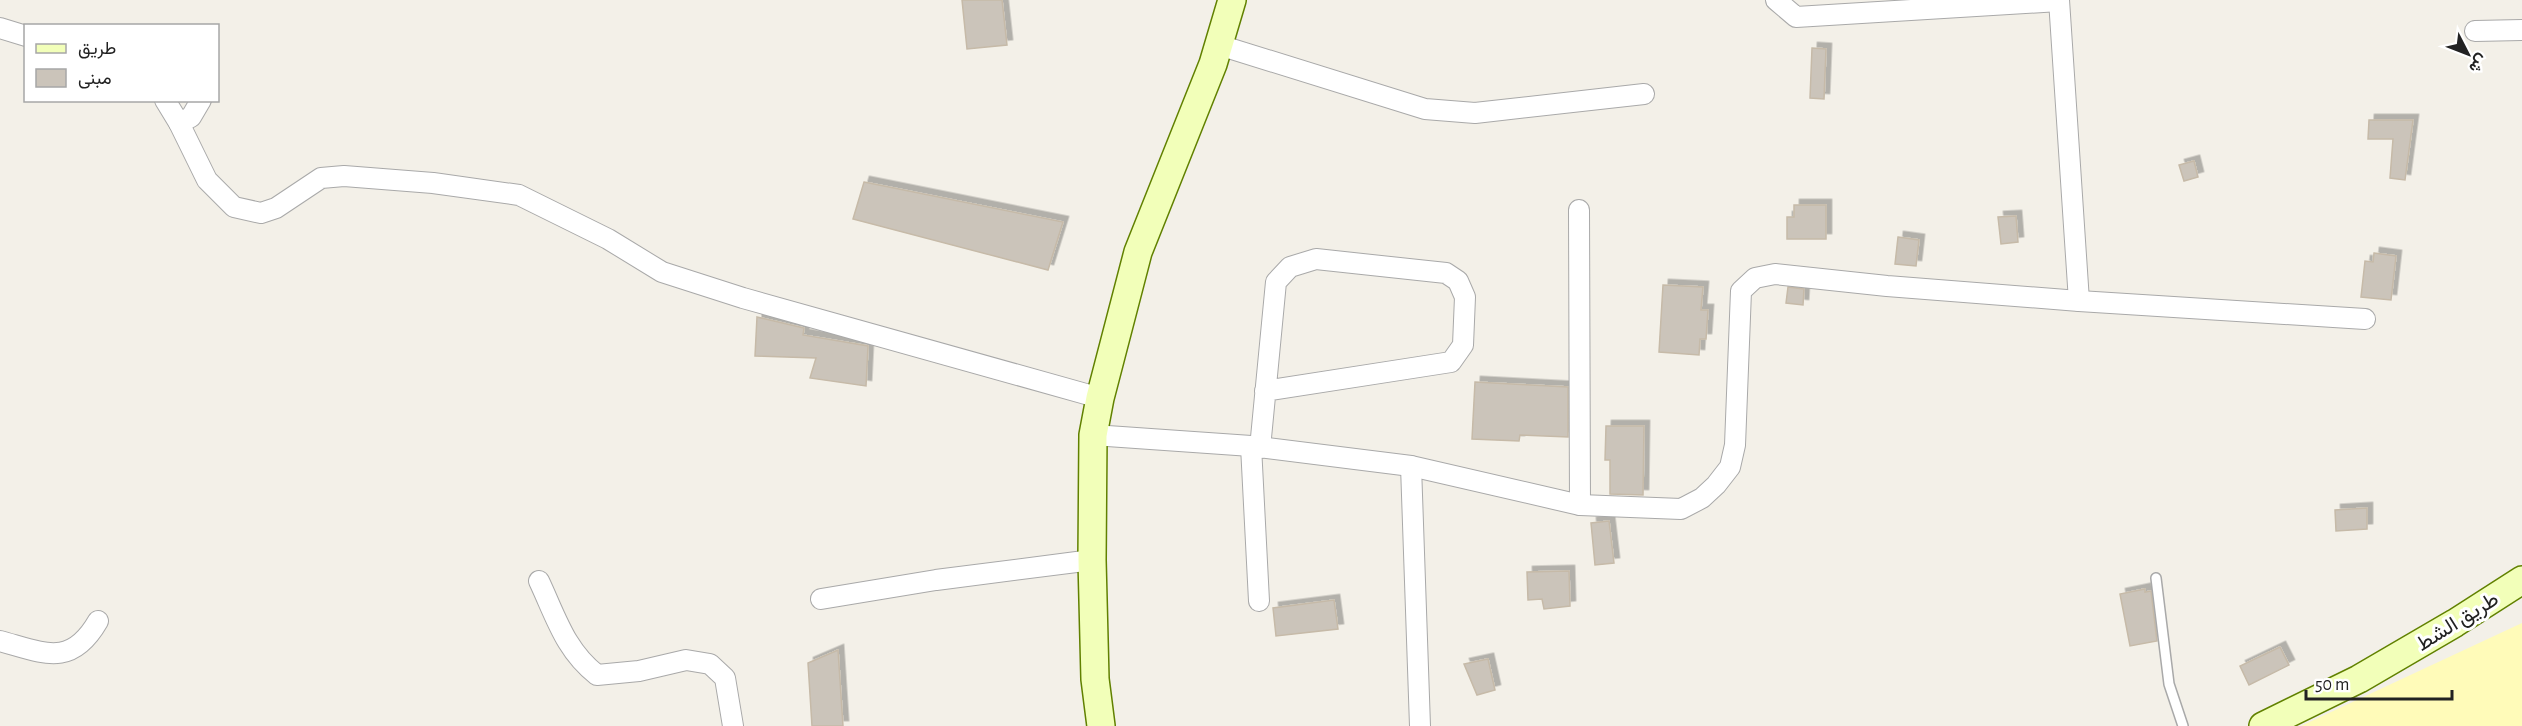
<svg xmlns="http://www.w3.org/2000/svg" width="2522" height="726" viewBox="0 0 2522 726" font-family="'Alegreya Sans',Vazirmatn,sans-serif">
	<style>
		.sand { fill: #fffbb9 }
		.building { fill: #cbc4ba; stroke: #c6baa8; stroke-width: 1.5; filter: url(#shadow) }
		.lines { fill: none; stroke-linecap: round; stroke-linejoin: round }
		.lane-casing { stroke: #a9a9a9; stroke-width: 12 }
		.street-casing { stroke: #a9a9a9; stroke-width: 22 }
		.secondary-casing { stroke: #618100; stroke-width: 30 }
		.lane { stroke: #fff; stroke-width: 9 }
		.street { stroke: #fff; stroke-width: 20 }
		.secondary { stroke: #f2ffb9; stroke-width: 27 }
		.labels { text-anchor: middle; stroke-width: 6; stroke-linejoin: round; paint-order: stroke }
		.street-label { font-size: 21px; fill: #222; stroke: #fff }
	</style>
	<defs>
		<filter id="shadow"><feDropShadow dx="5.5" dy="-5.5" stdDeviation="0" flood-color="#0004"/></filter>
	</defs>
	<rect width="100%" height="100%" fill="#f3f0e8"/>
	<path class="sand" d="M2522,623v103h-221z"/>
	<g class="building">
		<path d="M962,0h40l5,45 -40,4z"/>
		<path d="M1812,48l14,1 -2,50 -14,-1z"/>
		<path d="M2369,120h44l-8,60 -15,-2 3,-39h-25z"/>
		<path d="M2194,161l4,16 -14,4 -5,-16z"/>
		<path d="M864,182l199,40 -15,48 -195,-51z"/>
		<path d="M1794,205h32v34h-39v-22h7z"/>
		<path d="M2016,216l2,26 -17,2 -3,-27z"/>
		<path d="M1898,237l21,3 -3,26 -21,-2z"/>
		<path d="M2374,253l22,3 -5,44 -30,-3 4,-36 8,1z"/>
		<path d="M1663,285l40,2 -2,23h7l-2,29h-6l-1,16 -40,-3z"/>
		<path d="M1788,287l16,2 -1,16 -17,-2z"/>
		<path d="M757,317l47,11 -1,7 65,11 -2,40 -56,-8 6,-20 -61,-2z"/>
		<path d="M1475,382l93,5v50l-48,-2 -1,6 -47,-2z"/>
		<path d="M1606,426h38l-1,69 -33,-1v-34h-5z"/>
		<path d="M2367,508v21l-31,2 -1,-21z"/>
		<path d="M1609,521l5,42 -19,2 -4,-42z"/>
		<path d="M1569,571l1,35 -26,3 -2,-10 -14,1 -1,-28z"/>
		<path d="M2145,589v3l6,-1 6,50 -27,5 -10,-52z"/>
		<path d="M1334,600l4,29 -62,7 -3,-28z"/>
		<path d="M2280,647l9,18 -40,20 -9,-19z"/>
		<path d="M838,650l5,76h-31l-4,-63z"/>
		<path d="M1488,659l7,31 -18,5 -13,-31z"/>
	</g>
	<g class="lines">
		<defs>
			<path id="lane" d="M2156,578l13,106 14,42"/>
			<g id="street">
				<path d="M1776,0l20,17 263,-16"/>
				<path d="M2059,0l20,301"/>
				<path d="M0,28l26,8"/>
				<path d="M2475,31l47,-1"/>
				<path d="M1219,45l206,64 50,4 169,-19"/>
				<path d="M165,100l14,23 12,-6 10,-17"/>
				<path d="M179,123l28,57 27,27 27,6 15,-5 45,-30 23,-2 89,7 86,12 89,44 54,33 81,26 357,100"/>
				<path d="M1579,210l1,295"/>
				<path d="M1093,435l158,11 160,20 169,39 101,4 21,-11 14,-13 14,-18 5,-22 6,-154 14,-13 20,-4 112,12 192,15 286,18"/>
				<path d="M1251,446l8,155"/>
				<path d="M1260,448l16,-166 14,-15 26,-8 130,14 12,8 7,16 -2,48 -12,17 -186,29"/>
				<path d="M1411,466l9,260"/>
				<path d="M539,581c17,36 26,69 58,94l42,-4 47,-11 24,4 15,14 8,48"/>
				<path d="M821,599l115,-19 156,-20"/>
				<path d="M0,641c44,12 71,27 98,-20"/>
			</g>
			<g id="secondary">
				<path d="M1101,726l-6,-47 -3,-119 1,-125 7,-37 38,-146 75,-188 19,-64"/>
				<path d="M2263,726l96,-47 96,-56 67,-43"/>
			</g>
		</defs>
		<use href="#lane" class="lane-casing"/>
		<use href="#street" class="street-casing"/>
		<use href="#secondary" class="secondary-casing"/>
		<use href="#lane" class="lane"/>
		<use href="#street" class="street"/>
		<use href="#secondary" class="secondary"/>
	</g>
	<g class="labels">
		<g class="street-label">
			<text transform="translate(2457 621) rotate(-32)" y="7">طريق الشط</text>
		</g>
	</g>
	<rect x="24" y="24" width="195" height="78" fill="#ffffff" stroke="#a7a7a7" stroke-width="1.5"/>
	<rect x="36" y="44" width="30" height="9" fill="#f2ffb9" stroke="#a7a7a7" stroke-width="1.5"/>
	<text x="78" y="54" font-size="18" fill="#222222">طريق</text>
	<rect x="36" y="69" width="30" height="18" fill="#cbc4ba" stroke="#a7a7a7" stroke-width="1.5"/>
	<text x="78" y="84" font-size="18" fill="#222222">مبنى</text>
	<g transform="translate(2468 54) rotate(132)" stroke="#ffffff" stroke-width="4.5" paint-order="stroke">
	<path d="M0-4.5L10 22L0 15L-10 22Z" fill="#222222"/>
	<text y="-9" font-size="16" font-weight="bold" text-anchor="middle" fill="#222222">ش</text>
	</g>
	<path d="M2306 690v9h146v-9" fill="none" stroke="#222222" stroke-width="3"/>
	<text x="2315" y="690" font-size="18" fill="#222222" stroke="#ffffff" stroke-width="4.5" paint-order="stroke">50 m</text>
</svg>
